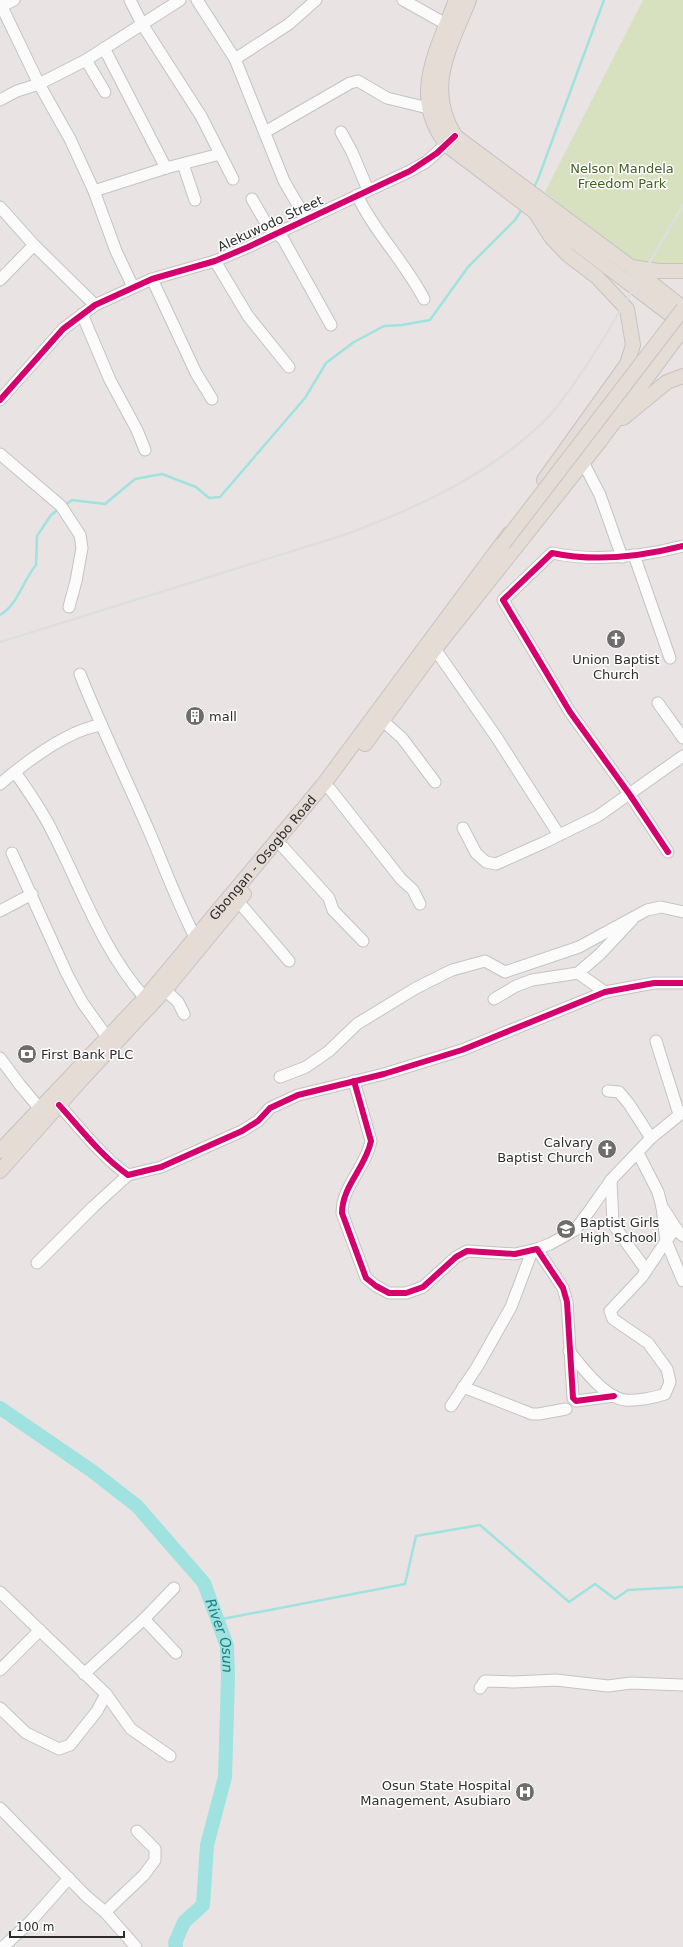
<svg xmlns="http://www.w3.org/2000/svg" width="683" height="1947" viewBox="0 0 683 1947" font-family="'DejaVu Sans',sans-serif">
	<style>
		.green { fill: #d7e0bf }
		.lines { fill: none; stroke-linecap: round; stroke-linejoin: round }
		.stream { stroke: #9fe2df; stroke-width: 2.5 }
		.river { stroke: #9fe2df; stroke-width: 14 }
		.minor-casing { stroke: #c4c3c4; stroke-width: 13 }
		.major-casing { stroke: #c5c3c2; stroke-width: 16 }
		.minor { stroke: #fcfbfb; stroke-width: 11 }
		.major { stroke: #e5dcd6; stroke-width: 14 }
		.rail { stroke: #dedee0; stroke-width: 2.5 }
		.major-bridge-casing { stroke: #c5c3c2; stroke-width: 16; stroke-linecap: butt }
		.major-bridge { stroke: #e5dcd6; stroke-width: 14 }
		.cycleway-casing { stroke: #fff; stroke-width: 8 }
		.cycleway { stroke: #d6006c; stroke-width: 6 }
		.labels { text-anchor: middle; stroke-width: 3; stroke-linejoin: round; paint-order: stroke }
		.park-label { font-size: 13px; fill: #436123; stroke: #fff }
		.street-label { font-size: 13px; fill: #2c2c2c; stroke: #fff }
		.poi-label { font-size: 13px; fill: #2c2c2c; stroke: #fff; text-anchor: start }
		.water-label { font-size: 14px; font-style: italic; fill: #1c7e82; stroke: #fff }
	</style>
	<rect width="100%" height="100%" fill="#e9e4e3"/>
	<path class="green" d="M643,0h40v264l-16,3 -32,-7 -29,-19 -61,-49z"/>
	<g class="lines">
		<g class="stream">
			<path d="M533,189l5,-10 66,-179"/>
			<path d="M65,505l7,-5 33,4 30,-25 27,-5 34,13 13,11 11,-1 85,-99 21,-35 28,-21 30,-16 18,-1 28,-5 38,-53 47,-47 7,-11"/>
			<path d="M0,615c18,-10 23,-35 36,-50l1,-29 14,-21 8,-6"/>
			<path d="M217,1620l188,-36 11,-48 64,-11 89,77 26,-18 20,15 13,-9 55,-3"/>
		</g>
		<path class="river" id="s1" d="M0,1408l92,63 45,35 67,77 23,63 1,32 -3,99 -18,68 -4,60 -19,17 -9,21 1,4"/>
		<defs>
			<g id="minor">
				<path d="M130,0l12,24 59,92 32,63"/>
				<path d="M197,0l38,59 49,122 22,38"/>
				<path d="M403,0l50,28"/>
				<path d="M0,3l39,81 31,55 24,52 22,60 17,36"/>
				<path d="M0,7l14,-7"/>
				<path d="M104,48l62,120"/>
				<path d="M235,59l54,-35 27,-24"/>
				<path d="M86,60l19,32"/>
				<path d="M0,100l17,-9 22,-7 47,-24 94,-60"/>
				<path d="M265,132l85,-49 8,-2 29,17 41,10"/>
				<path d="M341,132l11,20 16,38"/>
				<path d="M183,164l12,36"/>
				<path d="M94,191l72,-23 54,-14"/>
				<path d="M357,195c18,38 48,67 67,104"/>
				<path d="M252,199l15,26 16,14 48,86"/>
				<path d="M0,207l34,38 61,60"/>
				<path d="M215,261l33,55 41,51"/>
				<path d="M152,279l44,94 16,26"/>
				<path d="M0,280l34,-35"/>
				<path d="M82,314l28,66 27,50 8,20"/>
				<path d="M0,400l63,-71 32,-24 57,-26 63,-18 33,-14 162,-76 16,-9 26,-23"/>
				<path d="M0,454l61,52 19,29 2,13 -6,33 -7,26"/>
				<path d="M585,466l15,29 22,62"/>
				<path d="M634,555l36,103"/>
				<path d="M435,649l62,89 62,97"/>
				<path d="M80,674c21,53 46,104 69,157 15,35 28,71 46,106"/>
				<path d="M658,703l25,35"/>
				<path d="M383,721l19,17 33,44"/>
				<path d="M15,772c13,19 27,38 37,59 29,56 50,119 93,167"/>
				<path d="M0,784c26,-22 67,-54 101,-59"/>
				<path d="M330,789l71,90 12,11 7,14"/>
				<path d="M463,828l13,25 10,9 10,2 47,-21 55,-27 85,-60"/>
				<path d="M283,847l46,51 4,12 30,31"/>
				<path d="M668,852l-38,-57 -60,-83 -67,-112 49,-47c43,9 88,4 131,-7"/>
				<path d="M12,853l55,121 15,28 25,35"/>
				<path d="M238,901l51,60"/>
				<path d="M0,911l32,-17"/>
				<path d="M578,973l27,19"/>
				<path d="M165,990l13,12 6,12"/>
				<path d="M494,999l22,-13 16,-6 46,-7 22,-19 32,-34"/>
				<path d="M656,1041l23,73"/>
				<path d="M0,1058l20,27 20,24"/>
				<path d="M280,1077l26,-10 23,-16 28,-27 59,-36 36,-18 33,-9 20,11 74,-25 68,-37 14,-3 22,5"/>
				<path d="M354,1081l17,60c-5,26 -29,45 -29,72l24,65 10,8 13,7h17l17,-6 33,-30 11,-6 48,3 22,-5 26,39 4,14 6,96 3,3 38,-5"/>
				<path d="M608,1091l11,1 10,12 22,34"/>
				<path d="M59,1105c22,24 42,51 69,70l33,-8 81,-36 16,-10 12,-13 28,-13 86,-21 78,-24 143,-58 49,-9h29"/>
				<path d="M611,1180l2,44 33,46"/>
				<path d="M662,1207c8,10 12,21 21,29"/>
				<path d="M675,1229l-9,12 17,40"/>
				<path d="M37,1263l56,-56 35,-32"/>
				<path d="M569,1351c12,15 36,47 56,49 11,1 29,-2 40,-6l5,-12 -3,-13 -19,-26 -35,-24 -3,-8 32,-34 24,-36 -4,-34 -4,-15 -20,-39"/>
				<path d="M463,1387l69,27h7l27,-5"/>
				<path d="M451,1406l26,-39 34,-60 20,-53 6,-5 13,-5 25,-14 15,-20 21,-30 40,-42 32,-26"/>
				<path d="M0,1592l106,102 25,35 39,27"/>
				<path d="M144,1619l32,34"/>
				<path d="M0,1670l40,-40"/>
				<path d="M84,1674l60,-55 30,-31"/>
				<path d="M480,1688l5,-7 29,1 42,-2 52,6 23,-3 52,2"/>
				<path d="M0,1708l26,25 33,16 11,-4 27,-34 9,-17"/>
				<path d="M0,1808l86,88 19,16 31,35"/>
				<path d="M105,1912l39,-37 11,-15v-11l-18,-18"/>
				<path d="M3,1947l28,-26 38,-43"/>
			</g>
			<g id="major">
				<path d="M456,0c-19,51 -48,98 -8,146l235,178"/>
				<path d="M469,0c-19,48 -44,87 -14,136l176,131 52,41"/>
				<path d="M535,212l16,25 17,18 29,22 30,32 6,36 -6,19 -83,116"/>
				<path d="M632,267l26,4h25"/>
				<path d="M623,418l44,-36 16,-6"/>
				<path d="M365,744l70,-95 165,-208 83,-112"/>
				<path id="s2" d="M0,1151l145,-153 178,-213 186,-251"/>
				<path d="M0,1171l82,-92 83,-89 79,-96"/>
			</g>
		</defs>
		<use href="#minor" class="minor-casing"/>
		<use href="#major" class="major-casing"/>
		<use href="#minor" class="minor"/>
		<use href="#major" class="major"/>
		<g class="rail">
			<path d="M648,265l35,-60"/>
			<path d="M636,283l3,-4"/>
			<path d="M626,301l6,-10"/>
			<path d="M0,642l344,-107c76,-28 152,-63 208,-122 6,-7 11,-15 17,-22 19,-27 36,-54 52,-82"/>
		</g>
		<defs>
			<path id="major-bridge" d="M503,544l180,-235"/>
		</defs>
		<use href="#major-bridge" class="major-bridge-casing"/>
		<use href="#major-bridge" class="major-bridge"/>
		<defs>
			<g id="cycleway">
				<path d="M0,400l63,-71 32,-24 57,-26 63,-18 33,-14 162,-76 27,-18 18,-17"/>
				<path d="M668,852l-38,-57 -60,-83 -67,-112 49,-47c43,9 88,4 131,-7"/>
				<path d="M354,1081l17,60c-5,26 -29,45 -29,72l24,65 10,8 13,7h17l17,-6 33,-30 11,-6 48,3 22,-5 26,39 4,14 6,96 3,3 38,-5"/>
				<path d="M59,1105c22,24 42,51 69,70l33,-8 81,-36 16,-10 12,-13 28,-13 86,-21 78,-24 143,-58 49,-9h29"/>
			</g>
		</defs>
		<use href="#cycleway" class="cycleway-casing"/>
		<use href="#cycleway" class="cycleway"/>
	</g>
	<defs>
		<symbol id="church-disc" viewBox="-11 -11 22 22"><circle r="9.5" fill="#6e6c6c" stroke="#fff"/><path d="M-1.2-6h2.4v3.5h3.3v2.4h-3.3V6h-2.4V-.1h-3.3v-2.4h3.3Z" fill="#fff"/></symbol>
		<symbol id="building-disc" viewBox="-11 -11 22 22"><circle r="9.5" fill="#6e6c6c" stroke="#fff"/><path d="M-4-6H4V6H1V3H-1V6H-4ZM-2.5-4.3h1.7v1.8h-1.7ZM.8-4.3h1.7v1.8H.8ZM-2.5-1h1.7V.8h-1.7ZM.8-1h1.7V.8H.8Z" fill="#fff"/></symbol>
		<symbol id="bank-disc" viewBox="-11 -11 22 22"><circle r="9.5" fill="#6e6c6c" stroke="#fff"/><path d="M-6-4H6V4H-6ZM0-2.3a2.3 2.3 0 1 0 0 4.6a2.3 2.3 0 1 0 0-4.6Z" fill="#fff"/></symbol>
		<symbol id="school-disc" viewBox="-11 -11 22 22"><circle r="9.5" fill="#6e6c6c" stroke="#fff"/><path d="M0-5L7-2L0 1L-7-2ZM-4 1L0 2.5L4 1V4Q0 6-4 4Z" fill="#fff"/></symbol>
		<symbol id="hospital-disc" viewBox="-11 -11 22 22"><circle r="9.5" fill="#6e6c6c" stroke="#fff"/><path d="M-5-5h3v3.5h4V-5h3V5h-3V1.5h-4V5h-3Z" fill="#fff"/></symbol>
	</defs>
	<g fill-rule="evenodd">
		<use href="#church-disc" x="605" y="628" width="22" height="22"/>
		<use href="#building-disc" x="184" y="705" width="22" height="22"/>
		<use href="#bank-disc" x="16" y="1043" width="22" height="22"/>
		<use href="#church-disc" x="596" y="1138" width="22" height="22"/>
		<use href="#school-disc" x="555" y="1218" width="22" height="22"/>
		<use href="#hospital-disc" x="514" y="1781" width="22" height="22"/>
	</g>
	<g class="labels">
		<g class="park-label">
			<text x="622" y="173">Nelson Mandela<tspan x="622" dy="15">Freedom Park</tspan></text>
		</g>
		<g class="street-label">
			<text transform="translate(270 223) rotate(-25)" y="5">Alekuwodo Street</text>
			<text dy="5" stroke="none"><textPath href="#s2" startOffset="394">Gbongan - Osogbo Road</textPath></text>
		</g>
		<g class="poi-label">
			<text x="616" y="664" text-anchor="middle">Union Baptist<tspan x="616" dy="15">Church</tspan></text>
			<text x="209" y="721">mall</text>
			<text x="41" y="1059">First Bank PLC</text>
			<text x="593" y="1147" text-anchor="end">Calvary<tspan x="593" dy="15">Baptist Church</tspan></text>
			<text x="580" y="1227">Baptist Girls<tspan x="580" dy="15">High School</tspan></text>
			<text x="511" y="1790" text-anchor="end">Osun State Hospital<tspan x="511" dy="15">Management, Asubiaro</tspan></text>
		</g>
		<g class="water-label">
			<text dy="5" stroke="none"><textPath href="#s1" startOffset="326">River Osun</textPath></text>
		</g>
	</g>
	<path d="M10 1931v6h114v-6" fill="none" stroke="#2c2c2c" stroke-width="2"/>
	<text x="16" y="1931" font-size="12" fill="#2c2c2c" stroke="#ffffff" stroke-width="3" paint-order="stroke">100 m</text>
</svg>
